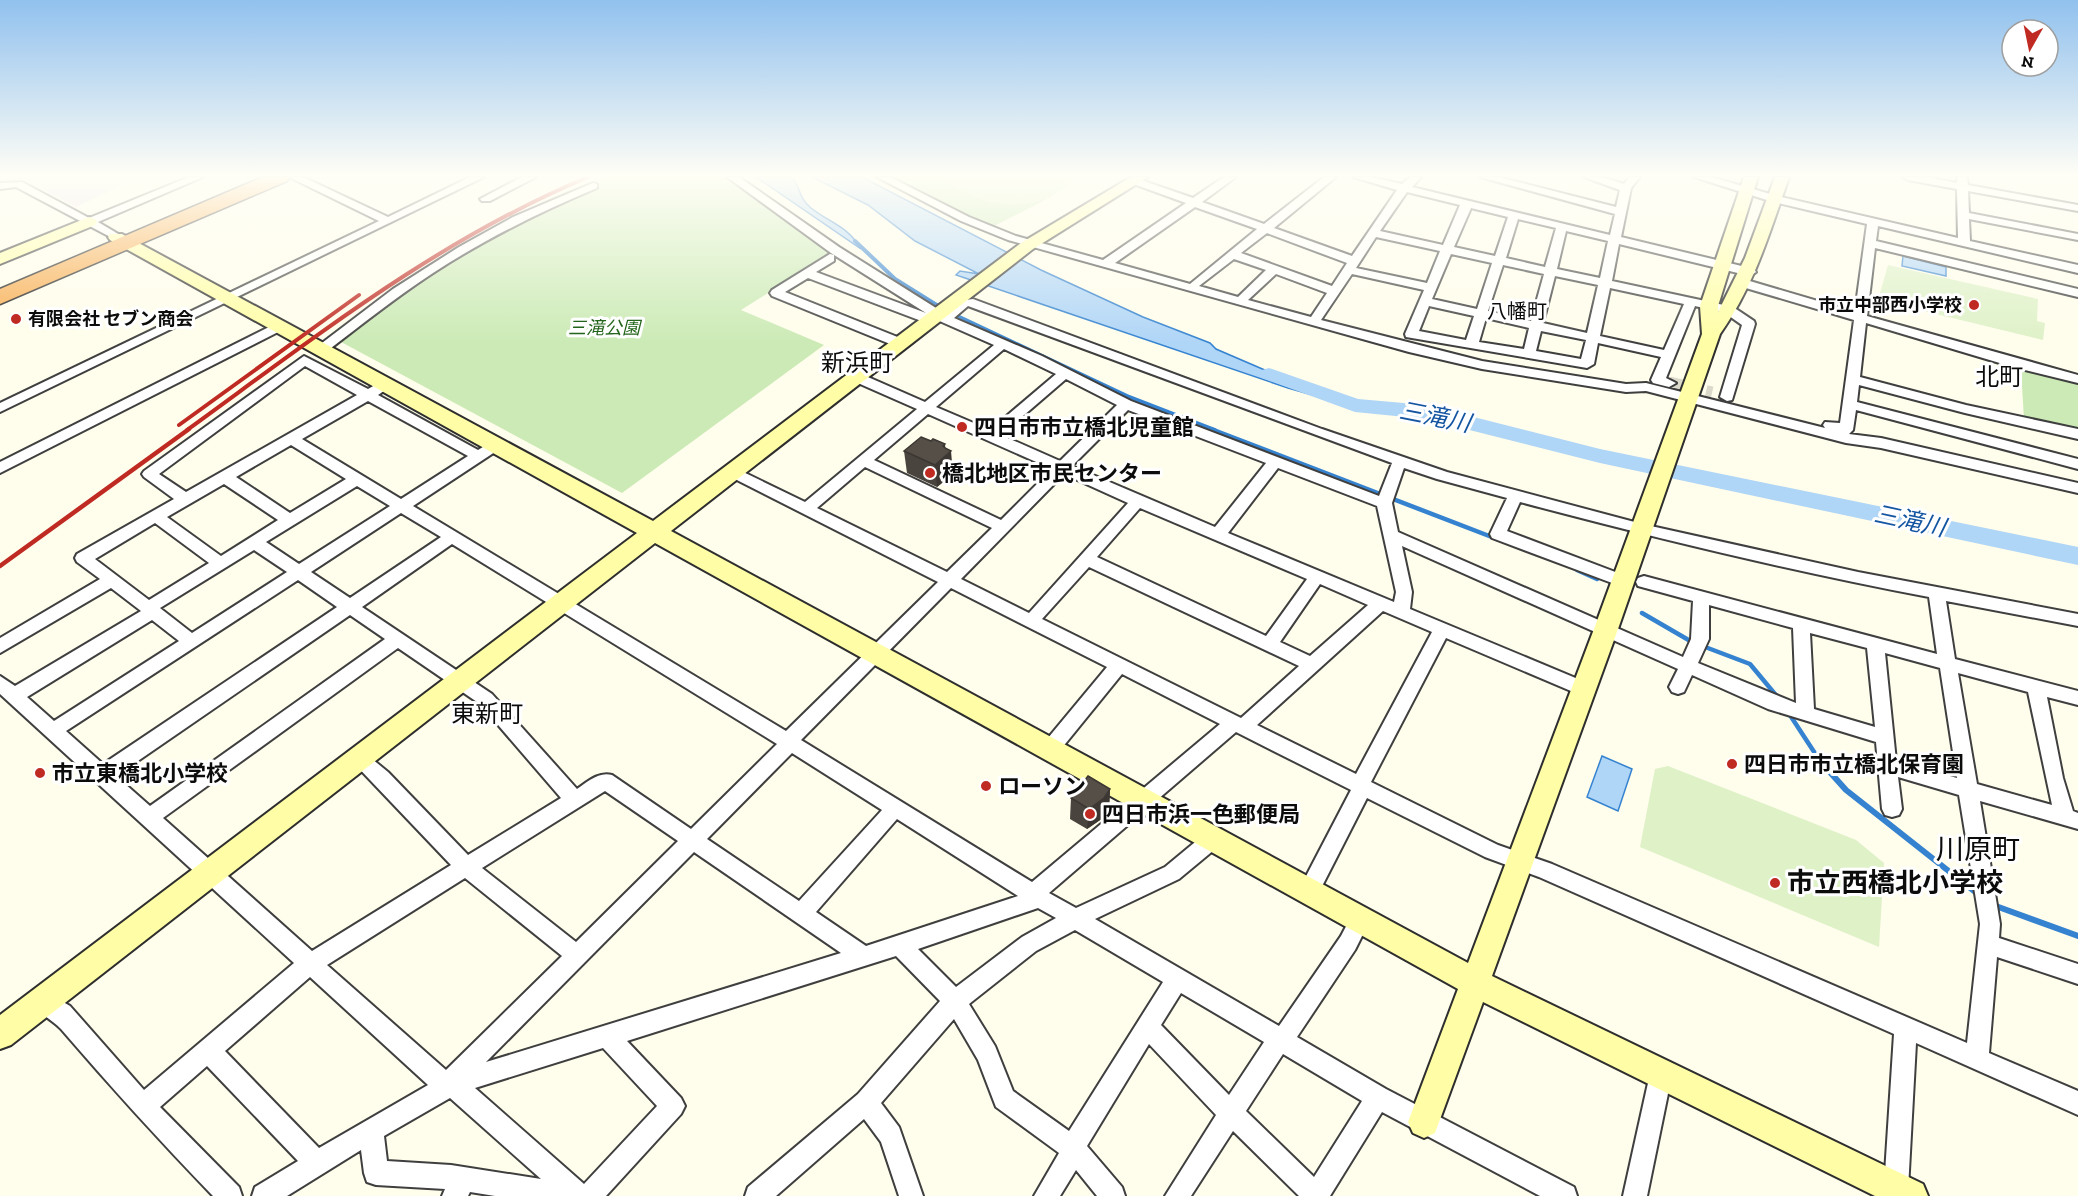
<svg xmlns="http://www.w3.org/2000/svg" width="2078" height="1196" viewBox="0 0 2078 1196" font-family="'Zilla Slab','Noto Sans JP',serif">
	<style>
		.industrial { fill: #ebe0eb }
		.green { fill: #cbeab5 }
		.pitch { fill: #def1c7 }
		.water { fill: #afd5f7; stroke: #3583d0; stroke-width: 1.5 }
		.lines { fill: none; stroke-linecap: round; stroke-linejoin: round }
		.stream-far2 { stroke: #3583d0; stroke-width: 4 }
		.stream-far1 { stroke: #3583d0; stroke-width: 4.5 }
		.stream { stroke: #3583d0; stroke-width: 6 }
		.river { fill: #afd5f7; fill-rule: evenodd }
		.street-tunnel { stroke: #dbd9ca; stroke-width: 13; stroke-dasharray: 13 6; stroke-linecap: butt }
		.street-casing { stroke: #3f3f3f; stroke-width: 4 }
		.secondary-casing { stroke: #2e2e2e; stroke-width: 4 }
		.highway-casing { stroke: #1d1d1d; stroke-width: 3 }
		.street { fill: #fff; fill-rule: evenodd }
		.secondary { fill: #fffea6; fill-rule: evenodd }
		.highway { fill: #f7ad51; fill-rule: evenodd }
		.rail-far1 { stroke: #bf2a22; stroke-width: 4 }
		.rail { stroke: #bf2a22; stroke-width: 4.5 }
		.wall { fill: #49443e }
		.shaded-wall { fill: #3c3732 }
		.building { fill: #554f48; stroke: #3c3732; stroke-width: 1.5 }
		.poi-dot { fill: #bf2a22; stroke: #fff; stroke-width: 2 }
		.labels { text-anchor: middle; stroke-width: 6; stroke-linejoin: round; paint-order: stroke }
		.far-poi-label { font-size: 18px; font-weight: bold; fill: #0c0c0c; stroke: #fff; text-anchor: end }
		.far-park-label { font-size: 18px; font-style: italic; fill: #24651c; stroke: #fff }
		.far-neighbourhood-label { font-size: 20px; fill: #0c0c0c; stroke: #fff }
		.poi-label { font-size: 22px; font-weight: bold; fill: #0c0c0c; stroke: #fff; text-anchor: start }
		.neighbourhood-label { font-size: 24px; fill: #0c0c0c; stroke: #fff }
		.water-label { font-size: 24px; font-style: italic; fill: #1355a0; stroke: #fff }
		.near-poi-label { font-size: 27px; font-weight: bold; fill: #0c0c0c; stroke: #fff; text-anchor: start }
		.near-neighbourhood-label { font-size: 28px; fill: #0c0c0c; stroke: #fff }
	</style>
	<rect width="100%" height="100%" fill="#fffdeb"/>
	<path class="industrial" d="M11,177h128l-63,30 -54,-28z"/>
	<g class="green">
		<path d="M605,177h123l105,75 -92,58 83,35 -202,148 -292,-157c85,-64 175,-125 275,-159z"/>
		<path d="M887,177h189c-20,21 -58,36 -84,50l-57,-25z"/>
		<path d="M2021,369l57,13v49l-54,-12z"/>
	</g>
	<g class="pitch">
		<path d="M942,177h135c-39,40 -95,34 -135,0z"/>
		<path d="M1888,265l150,34 -1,22 8,2 -2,17 -165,-40z"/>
		<path d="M1668,766l188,74 28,23 -5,84 -239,-100 15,-78z"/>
	</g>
	<g class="water">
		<path d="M756,177h36c9,10 5,19 19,31 19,15 37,18 50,41z"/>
		<path d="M812,177h50l179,93 102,47 67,26 6,6 128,55 -56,-16 -323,-110 -9,-3 4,-4 19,3 -64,-33 -47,-36z"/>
		<path d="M1903,256l43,11v9l-44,-10z"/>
		<path d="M1602,756l30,13 -14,42 -31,-14z"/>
	</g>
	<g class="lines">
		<g class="stream-far2">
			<path d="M855,241l40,38 48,30"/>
			<path d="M953,314l174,82 88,34"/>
		</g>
		<g class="stream-far1">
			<path d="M1211,429l286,110"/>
			<path d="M1577,570l20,9"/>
			<path d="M1642,613l50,29 58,22 30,36"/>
			<path d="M1788,712l32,49"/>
		</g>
		<g class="stream">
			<path d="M1819,760l27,30 133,105"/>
			<path d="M1993,905l85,31"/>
		</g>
		<path class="river" d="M1269,368l89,31 68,6 174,44 478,98v18l-478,-102 -174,-44 -71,-7 -93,-34 -3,-4 3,-4z"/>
		<path class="street-tunnel" d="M1669,383l43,10"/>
		<defs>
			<g id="street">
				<path d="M189,177h14l-105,45 22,13v4l-4,1 -100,-53 -16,2v-6l22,-1 67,36z"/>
				<path d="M289,177h14l85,40 82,-40h14l-484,235v-9l379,-182z"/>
				<path d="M522,177h14l-46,24h-8l-2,-2z"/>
				<path d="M727,177h12l100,70 105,66 14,-12 15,-2 349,130 125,43 195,52 216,48 220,42v12l-132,-25 9,58 123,32v14l-31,-8 16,81 10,33 5,2v16l-98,-28 20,123 -1,14 79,26v20l-81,-27 -8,96 89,38v24l-162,-72 -8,146 -3,7h-18l-3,-7 10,-155 -355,-157 -54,-20 -118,-59 -51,100 -7,2 -7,-2 -3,-7 3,-7 49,-94 -115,-58 -187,161 27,15 89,-41 41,-34 7,-3 7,3 3,6 -3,6 -41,34 -84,40 184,107 62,-90 12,-23 7,-3 7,3 3,7 -15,30 -58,87 89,52 188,98 3,9h-37l-158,-84 -52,84h-31l-66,-65 -42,65h-26l51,-81 -67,-71 -62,102 35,41 3,9h-28l-21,-26 -16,26h-26l25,-43 -63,-46 -18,-47 -24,-41 -73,84 18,24 24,69h-24l-18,-54 -17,-23 -88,77h-31l3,-9 110,-93 82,-93 -44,-45 -269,85 54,57 4,8 -4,8 -75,82h-111l-25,-4 -2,4h-26l3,-7 -69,-4 -9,-3 -3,-9 -3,-23 -74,46h-35l3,-9 43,-26 -91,-95 -47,41 79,80 3,9h-29c-52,-54 -103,-110 -152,-167 -9,-10 -24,-15 -29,-28l3,-8 8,-3 27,16 74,84 150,-127 -294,-269v-18l15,10 126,-75 -30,-23 -111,65v-15l100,-59 -23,-17 -2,-4 2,-4 97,-55 -30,-22 -2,-3 2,-3 160,-115 64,33 14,-8h10l2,3 -16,11 100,55 13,-8h10l2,3 -2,3 -88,58 373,225 152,-149 -211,-107 -2,-3 2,-3h10l68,33 112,-93 -66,-29 -2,-3 2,-3h10l64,28 69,-57 -59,-26 -1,3h-10l-116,-44 -23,14 120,48 2,3 -7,4 -5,-1 -123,-50 -2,-3 2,-3 58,-36 4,1v6l-18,11 110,41 -95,-60zM968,306l424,157 -13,33 -248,-95 -89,-45 -88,-38zM1004,349l52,25 -66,56 -54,-23zM305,366l52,29 -171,97 -27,-18zM1066,379l51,26 -57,56 -59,-26zM368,401l100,55 -67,43 -99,-60zM1128,410l138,53 -51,64 -143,-61zM928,414l124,55 -51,51 -127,-60zM291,445l55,34 -56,34 -54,-36zM865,467l127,61 -45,44 -130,-64zM1278,468l99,38 19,86 -2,10 -166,-69zM1404,468l33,11 70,19 -17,36 2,4 120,45 6,-2 2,-4 -2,-4 -111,-42 13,-29c135,36 271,69 409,95l8,57 -293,-78 -6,2 -2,4 2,4 55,15 -2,38 -8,18 -285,-125 -6,-29zM1064,474l64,29 -99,110 -68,-34zM224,484l54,36 -57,36 -54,-39zM357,486l33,20 -91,58 -33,-22zM1140,508l167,71 -41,57 -169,-79zM401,513l40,24 -91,61 -39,-26zM155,523l54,40 -60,37 -54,-41zM452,544l325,200 -86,85 -79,-54c-13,-4 -25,7 -35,14l-85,-95 -130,-87zM1402,546l276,123 -9,18 3,5 6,2 6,-2 8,-17 76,34 108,33 6,67 3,6 7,2 7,-2 3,-6 -4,-32 61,18 21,129 -13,119 -415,-179 -54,-19 -127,-63 75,-144 132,56 6,2 6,-2 3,-5 -3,-5 -180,-75 2,-17zM254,550l33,22 -95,61 -32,-25zM1089,567l210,99 -58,52 -199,-99zM298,580l39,27 -234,157 -37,-33zM1320,584l48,21 -58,51 -30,-14zM951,588l156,79 -64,77 -2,5 2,5 7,3 7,-3 65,-80 98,50 -188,158 -231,-142zM1709,605l84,23 3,75 -98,-40 11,-24zM1383,611l49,21 -76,142 -99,-49zM350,615l35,24 -235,167 -34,-30zM152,620l27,21 -125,80 -27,-24zM1810,633l57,15 8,79 -61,-18zM398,648l82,56 81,94 -93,57 -80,-83 -22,-18 -7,-3 -7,3 -2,5 101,106 -139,86 -149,-133zM1885,653l55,15 17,110 -61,-17zM1958,673l70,19 24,113 -75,-21zM792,753l90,57 -83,91 -92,-62zM605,791l73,50 -102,101 -94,-74zM897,819l121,77 -152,50 -50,-34zM694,852l147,101 -355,109zM465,878l97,78 -116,114 -119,-105zM1038,908l18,10 -34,19 -66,50 -38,-38zM1075,930l88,52 -94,149 -56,-40 -18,-45 -26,-42 67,-53zM310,977l118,108 -109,63 -94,-97zM1181,993l83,49 -35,53 -68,-70zM603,1048l54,58 -73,78 -109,-96zM1283,1054l79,47 -48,76 -68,-66zM450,1098l91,81 -90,-14 -64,-4 -3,-25z"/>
				<path d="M877,177h13l79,40 47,19 87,24 83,-57 -55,-20v-4l4,-1 58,20 31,-21h12l-34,25 62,22 60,-47h12l-62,51 78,28 45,-66 -44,-13h18l31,7 8,-7h11l-9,10 198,48 5,-21 -135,-37h18l118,30 4,-17 -36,-13h17l23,7 5,-7h11l-9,11 -10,49 133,32 2,3 -6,4 -131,-32 -7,37 121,26 21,14 1,3 -23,76 -5,1 -7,-4 22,-72 -17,-12 -30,-7 -29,72 10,5 -7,4 -16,-4 -2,-3 10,-23 -63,-14 -4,21 -7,4 -181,-31 -1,-3 19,-44 -72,-16 -31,46 161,41 144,23 20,-1 179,45 -2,-3 2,-3 15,1 14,-103 -115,-34 -2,-3 6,-4 112,33 12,-88 -97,-23 -76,-24h17l66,19 181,42 -1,-49 -49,-9 -5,-3h23l31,6v-6h10l1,8 110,20v6l-110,-20 1,22 109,21v6l-109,-21 1,22 108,24v8l-200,-47 -2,15 202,48v8l-203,-49 -8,68 211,59v8l-65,-16 -147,-44 -6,54 106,28 112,24v10l-113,-26 -106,-28 -2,17 221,57v10l-222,-59 -3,20 -4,4 32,4 197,45v10l-197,-45 -35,-5 -200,-52 -20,1 -144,-23 -73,-17 -401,-112 -47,-19zM1407,192l53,13 -17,40 -63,-14zM1195,207l62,22 -67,55 -75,-21zM1471,208l37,9 -13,39 -41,-9zM1518,219l38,9 -11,39 -39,-9zM1566,231l42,10 -8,37 -43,-9zM1267,233l80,30 -15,23 -91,-33zM1376,237l64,14 -13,32 -71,-15zM1451,254l41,9 -15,46 -45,-10zM1234,259l32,11 -28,27 -39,-11zM1503,265l41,9 -13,47 -43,-10zM1276,274l51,19 -16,24 -63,-17zM1555,276l43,9 -11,48 -44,-10zM1610,288l74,16 -20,46 -64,-14zM1429,306l45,10 -8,24 -47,-9zM1486,318l43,10 -5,21 -45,-7zM1541,331l45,9 -5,19 -45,-8z"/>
				<path d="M593,183l4,1v4c-57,24 -112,51 -164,85 -37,24 -72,52 -107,79h-10l-2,-3 79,-60 66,-42 54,-30z"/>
				<path d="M279,322l6,4 -1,3 -284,144v-11z"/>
				<path d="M1661,1063l8,3 3,8 -25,122h-24l27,-122 3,-8z"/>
			</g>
			<g id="secondary">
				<path d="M1131,177h17l-115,72 -362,282 797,432 126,-334 108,-295 -2,-28 44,-129h14l-40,129v6l27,-54 30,-81h14c-19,55 -35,109 -69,157l-102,295 -126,347 431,208 5,12h-53l-392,-194 -48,131 -11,5 -11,-5 -5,-11 50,-133 -803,-446 -644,502 -11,4v-34l637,-482 -527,-293 -2,-3 2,-3h12l531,287 368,-278z"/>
				<path d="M89,217l6,2 2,3 -2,3 -95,39v-11z"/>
			</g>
			<path id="highway" d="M263,177h27l-3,4 -287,123v-15z"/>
		</defs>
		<use href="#street" class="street-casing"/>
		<use href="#secondary" class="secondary-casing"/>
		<use href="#highway" class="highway-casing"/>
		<use href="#street" class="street"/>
		<use href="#secondary" class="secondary"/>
		<use href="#highway" class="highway"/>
		<g class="rail-far1">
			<path d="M179,425l180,-130"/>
			<path d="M187,430c131,-95 251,-190 401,-253"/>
		</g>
		<path class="rail" d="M0,566l189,-137"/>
	</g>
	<g class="wall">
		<path d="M945,448l8,26 -16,13 -30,-14 -3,-22z"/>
		<path d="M1110,789l-1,21 -6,8 -16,11 -17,-10 1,-21z"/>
	</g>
	<g class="shaded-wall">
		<path d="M945,444l1,12 5,-5 2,23 -16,13 -2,-22 8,-19z"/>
		<path d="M1110,789l-1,21 -6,8 -16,11 2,-20z"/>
	</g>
	<g class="building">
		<path d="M921,437l10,4 2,-2 12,5 -2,2 2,2 6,3 -16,14 -31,-14z"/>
		<path d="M1088,776l22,13 -6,9 -15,11 -18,-11z"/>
	</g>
	<linearGradient id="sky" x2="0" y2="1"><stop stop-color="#91c1ee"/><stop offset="0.51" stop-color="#fffef6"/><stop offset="1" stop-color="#fffef6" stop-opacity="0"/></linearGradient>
	<rect width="2078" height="344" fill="url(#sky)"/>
	<g class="poi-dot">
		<circle cx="1974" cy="305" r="6"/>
		<circle cx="16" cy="319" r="6"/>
		<circle cx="962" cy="427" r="6"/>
		<circle cx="930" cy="473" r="6"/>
		<circle cx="1732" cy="764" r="6"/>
		<circle cx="40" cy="773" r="6"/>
		<circle cx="986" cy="786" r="6"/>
		<circle cx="1090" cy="814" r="6"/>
		<circle cx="1775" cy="883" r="6"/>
	</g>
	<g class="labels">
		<g class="far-poi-label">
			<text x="1962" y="311">市立中部西小学校</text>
			<text x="28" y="325" text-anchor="start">有限会社 セブン商会</text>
		</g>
		<g class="far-park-label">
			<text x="604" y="334">三滝公園</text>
		</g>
		<g class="far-neighbourhood-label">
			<text x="1517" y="318">八幡町</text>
		</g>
		<g class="poi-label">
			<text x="974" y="435">四日市市立橋北児童館</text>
			<text x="942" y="481">橋北地区市民センター</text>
			<text x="1744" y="772">四日市市立橋北保育園</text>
			<text x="52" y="781">市立東橋北小学校</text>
			<text x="998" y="794">ローソン</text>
			<text x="1102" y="822">四日市浜一色郵便局</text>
		</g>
		<g class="neighbourhood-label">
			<text x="857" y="371">新浜町</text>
			<text x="1999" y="385">北町</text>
			<text x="487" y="722">東新町</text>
		</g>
		<g class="water-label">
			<text transform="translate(1435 417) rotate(11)" y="8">三滝川</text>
			<text transform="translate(1910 521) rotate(12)" y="8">三滝川</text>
		</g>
		<g class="near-poi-label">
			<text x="1787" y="892">市立西橋北小学校</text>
		</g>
		<g class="near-neighbourhood-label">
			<text x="1978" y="859">川原町</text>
		</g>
	</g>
	<g transform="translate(2030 48) rotate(189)"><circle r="28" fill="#ffffff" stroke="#9e9e9e" stroke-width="1.5"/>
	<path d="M0-4.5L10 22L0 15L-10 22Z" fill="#bf2a22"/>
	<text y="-9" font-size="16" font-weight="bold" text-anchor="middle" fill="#0c0c0c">N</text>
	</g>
</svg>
